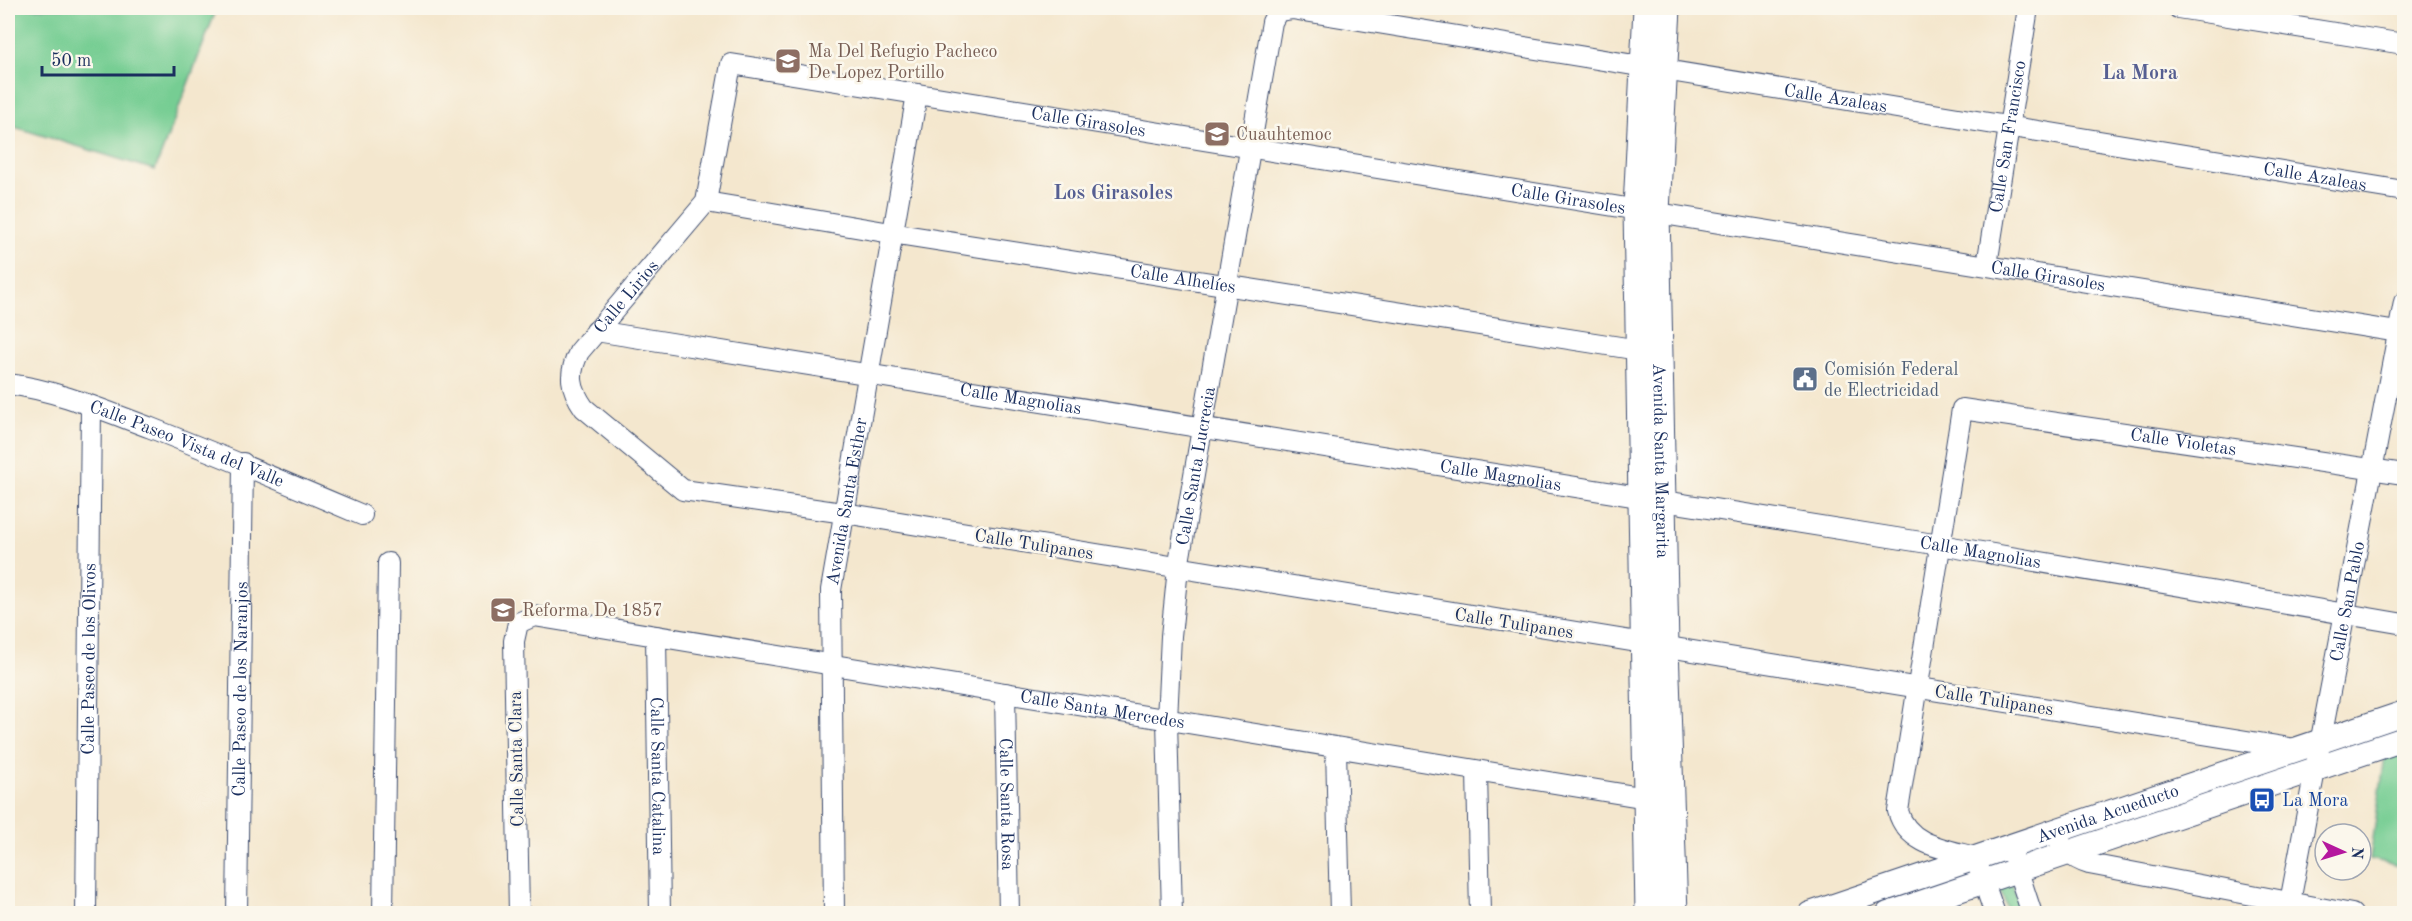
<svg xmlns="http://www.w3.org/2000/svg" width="2412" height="921" viewBox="0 0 2412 921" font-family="'Old Standard TT',serif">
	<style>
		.green { fill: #76cd93; stroke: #487e78; stroke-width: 1.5 }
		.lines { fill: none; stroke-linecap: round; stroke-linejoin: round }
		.minor-casing { stroke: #3c4b6f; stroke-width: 22 }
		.tertiary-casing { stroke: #3c4b6f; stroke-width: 26 }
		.secondary-casing { stroke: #3c4b6f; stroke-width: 29 }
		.minor { stroke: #fff; stroke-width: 20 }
		.tertiary { stroke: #fff; stroke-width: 24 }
		.secondary { stroke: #fff; stroke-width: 27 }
		.labels { text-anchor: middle; stroke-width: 5; stroke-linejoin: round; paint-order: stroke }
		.education-label { font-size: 18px; fill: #785e54; stroke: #fbf7ec; text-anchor: start }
		.street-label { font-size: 18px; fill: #1b2f5e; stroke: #fbf7ec }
		.service-label { font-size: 18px; fill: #4e5e75; stroke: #fbf7ec; text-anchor: start }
		.transit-label { font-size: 18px; fill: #164399; stroke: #fbf7ec; text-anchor: start }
		.neighbourhood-label { font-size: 20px; font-weight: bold; fill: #565f92; stroke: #fbf7ec }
	</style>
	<rect width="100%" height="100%" fill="#fbf7ec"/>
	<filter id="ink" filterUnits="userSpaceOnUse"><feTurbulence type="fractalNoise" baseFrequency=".0167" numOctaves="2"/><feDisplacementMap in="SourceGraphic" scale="12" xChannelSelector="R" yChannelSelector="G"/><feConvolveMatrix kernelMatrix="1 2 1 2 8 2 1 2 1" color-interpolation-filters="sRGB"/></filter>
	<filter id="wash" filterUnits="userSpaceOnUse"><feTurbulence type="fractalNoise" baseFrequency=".008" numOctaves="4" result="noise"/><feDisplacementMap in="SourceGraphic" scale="24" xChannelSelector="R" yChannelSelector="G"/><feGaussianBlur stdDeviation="1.35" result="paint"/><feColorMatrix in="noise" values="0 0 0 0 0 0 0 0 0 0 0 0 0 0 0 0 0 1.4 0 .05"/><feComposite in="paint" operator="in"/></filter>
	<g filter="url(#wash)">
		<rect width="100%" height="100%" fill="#f4e7ce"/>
		<g class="green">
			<path d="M8,8h209l-62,162 -147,-45z"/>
			<path d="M2404,751v116l-34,-8 15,-102z"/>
			<path d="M2012,884l11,29h-14l-9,-24z"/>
		</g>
	</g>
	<g filter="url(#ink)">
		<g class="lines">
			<defs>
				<g id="minor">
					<path d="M2178,8l226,36"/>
					<path id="s1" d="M706,202l185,31 761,119"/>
					<path id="s2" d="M1987,265l41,-257"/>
					<path id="s3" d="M596,331l1344,214 464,79"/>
					<path id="s4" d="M8,384c49,6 97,27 143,44 71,28 141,57 211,87"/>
					<path id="s5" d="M656,636l4,278"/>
					<path id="s6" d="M1005,693l4,221"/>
					<path d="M1336,748l4,166"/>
					<path id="s7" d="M2295,749l-1451,-236 -161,-23 -99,-82c-14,-20 -16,-34 -5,-56l127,-150 25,-138 1673,269"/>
					<path d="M1477,771l3,143"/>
					<path d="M2054,832c10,18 16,26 35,32l263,50"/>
					<path d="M2013,856l19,58"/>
					<path id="s8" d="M2290,902l114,-600"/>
					<path id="s9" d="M86,914l5,-508"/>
					<path id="s10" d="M237,914l6,-451"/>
					<path d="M383,914l5,-351"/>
					<path id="s11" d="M519,914l-5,-273 4,-18 16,-7 1125,184"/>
					<path id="s12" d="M834,914l-3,-324 86,-496"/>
					<path id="s13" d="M1172,914l-5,-194 4,-84 7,-68 94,-546 6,-11 14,-2 1112,182"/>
					<path id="s14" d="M1995,914l-20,-57c-30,-8 -68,-12 -77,-46l64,-402 442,65"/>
				</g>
				<g id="tertiary">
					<path id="s15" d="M1810,914l594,-201"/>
					<path d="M1888,914l516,-175"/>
				</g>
				<g id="secondary">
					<path d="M1647,8l-10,200 12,706"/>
					<path id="s16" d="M1667,8l-11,203 9,436 9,267"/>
				</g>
			</defs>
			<use href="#minor" class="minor-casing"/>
			<use href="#tertiary" class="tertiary-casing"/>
			<use href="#secondary" class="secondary-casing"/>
			<use href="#minor" class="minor"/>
			<use href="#tertiary" class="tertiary"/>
			<use href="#secondary" class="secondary"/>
		</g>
	</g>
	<defs>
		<symbol id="school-square" viewBox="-11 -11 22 22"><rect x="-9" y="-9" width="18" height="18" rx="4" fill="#8d6e63" stroke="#fbf7ec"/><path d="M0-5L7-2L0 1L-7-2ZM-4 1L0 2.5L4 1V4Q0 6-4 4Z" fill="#fff"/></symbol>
		<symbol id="civic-square" viewBox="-11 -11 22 22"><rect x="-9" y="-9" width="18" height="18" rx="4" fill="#5c6f8a" stroke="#fbf7ec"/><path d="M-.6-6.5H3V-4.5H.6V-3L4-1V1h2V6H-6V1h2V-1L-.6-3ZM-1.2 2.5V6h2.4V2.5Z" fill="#fff"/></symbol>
		<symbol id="bus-square" viewBox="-11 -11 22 22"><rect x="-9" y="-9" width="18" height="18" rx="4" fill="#1a4fb4" stroke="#fbf7ec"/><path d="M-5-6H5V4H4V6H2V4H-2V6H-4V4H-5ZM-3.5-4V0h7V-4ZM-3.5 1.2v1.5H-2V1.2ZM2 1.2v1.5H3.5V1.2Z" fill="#fff"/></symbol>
	</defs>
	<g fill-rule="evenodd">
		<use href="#school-square" x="773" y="46" width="30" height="30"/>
		<use href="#school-square" x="1202" y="119" width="30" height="30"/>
		<use href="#civic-square" x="1790" y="364" width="30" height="30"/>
		<use href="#school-square" x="488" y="595" width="30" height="30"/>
		<use href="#bus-square" x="2247" y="785" width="30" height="30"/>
	</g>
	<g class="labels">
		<g class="education-label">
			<text x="808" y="57">Ma Del Refugio Pacheco<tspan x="808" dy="21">De Lopez Portillo</tspan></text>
			<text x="1236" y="140">Cuauhtemoc</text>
			<text x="522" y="616">Reforma De 1857</text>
		</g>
		<g class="street-label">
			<text dy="6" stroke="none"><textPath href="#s13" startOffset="1478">Calle Azaleas</textPath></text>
			<text dy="6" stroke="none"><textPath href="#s7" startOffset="2520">Calle Girasoles</textPath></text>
			<text dy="6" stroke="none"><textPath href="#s2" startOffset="130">Calle San Francisco</textPath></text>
			<text dy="6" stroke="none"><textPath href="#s13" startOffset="1964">Calle Azaleas</textPath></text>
			<text dy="6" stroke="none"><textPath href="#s7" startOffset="3006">Calle Girasoles</textPath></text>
			<text dy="6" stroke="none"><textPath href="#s7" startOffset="3492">Calle Girasoles</textPath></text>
			<text dy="6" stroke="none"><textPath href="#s1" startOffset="483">Calle Alhelíes</textPath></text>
			<text dy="6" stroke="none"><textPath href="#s7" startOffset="1894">Calle Lirios</textPath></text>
			<text dy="6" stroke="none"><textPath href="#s3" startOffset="430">Calle Magnolias</textPath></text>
			<text dy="6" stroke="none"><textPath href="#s14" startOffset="786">Calle Violetas</textPath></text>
			<text dy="6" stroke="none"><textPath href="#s4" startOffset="189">Calle Paseo Vista del Valle</textPath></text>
			<text dy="6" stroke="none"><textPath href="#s16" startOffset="453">Avenida Santa Margarita</textPath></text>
			<text dy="6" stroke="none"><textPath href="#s13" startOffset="450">Calle Santa Lucrecia</textPath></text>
			<text dy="6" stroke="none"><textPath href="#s3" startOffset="916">Calle Magnolias</textPath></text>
			<text dy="6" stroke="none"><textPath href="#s12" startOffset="414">Avenida Santa Esther</textPath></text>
			<text transform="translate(1034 544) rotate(9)" y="6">Calle Tulipanes</text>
			<text dy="6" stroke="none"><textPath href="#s3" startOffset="1402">Calle Magnolias</textPath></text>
			<text dy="6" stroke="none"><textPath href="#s8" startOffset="306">Calle San Pablo</textPath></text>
			<text transform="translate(1514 623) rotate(9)" y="6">Calle Tulipanes</text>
			<text dy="6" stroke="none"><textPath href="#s9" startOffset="255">Calle Paseo de los Olivos</textPath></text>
			<text dy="6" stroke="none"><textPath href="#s10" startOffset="225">Calle Paseo de los Naranjos</textPath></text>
			<text transform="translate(1994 700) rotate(9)" y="6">Calle Tulipanes</text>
			<text dy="6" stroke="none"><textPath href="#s11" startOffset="885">Calle Santa Mercedes</textPath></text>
			<text transform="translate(516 759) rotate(-91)" y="6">Calle Santa Clara</text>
			<text dy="6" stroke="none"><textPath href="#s5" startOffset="140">Calle Santa Catalina</textPath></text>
			<text dy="6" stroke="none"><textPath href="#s6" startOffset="111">Calle Santa Rosa</textPath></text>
			<text dy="6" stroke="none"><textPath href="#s15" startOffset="314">Avenida Acueducto</textPath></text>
		</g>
		<g class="service-label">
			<text x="1824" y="375">Comisión Federal<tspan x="1824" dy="21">de Electricidad</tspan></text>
		</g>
		<g class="transit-label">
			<text x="2282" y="806">La Mora</text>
		</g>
		<g class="neighbourhood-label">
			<text x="2140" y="79">La Mora</text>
			<text x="1113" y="199">Los Girasoles</text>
		</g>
	</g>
	<rect width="2412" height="921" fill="none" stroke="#fbf7ec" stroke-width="30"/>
	<g transform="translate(2343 852) rotate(94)"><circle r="28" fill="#fbf7ec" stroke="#a1a7b3" stroke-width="1.5"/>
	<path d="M0-4.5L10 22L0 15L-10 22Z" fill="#b5179e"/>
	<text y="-9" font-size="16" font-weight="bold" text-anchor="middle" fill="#1b2f5e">N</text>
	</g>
	<path d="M42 66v9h132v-9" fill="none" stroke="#1b2f5e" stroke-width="3"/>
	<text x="51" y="66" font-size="18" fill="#1b2f5e" stroke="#fbf7ec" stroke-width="4.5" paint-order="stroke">50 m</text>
</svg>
